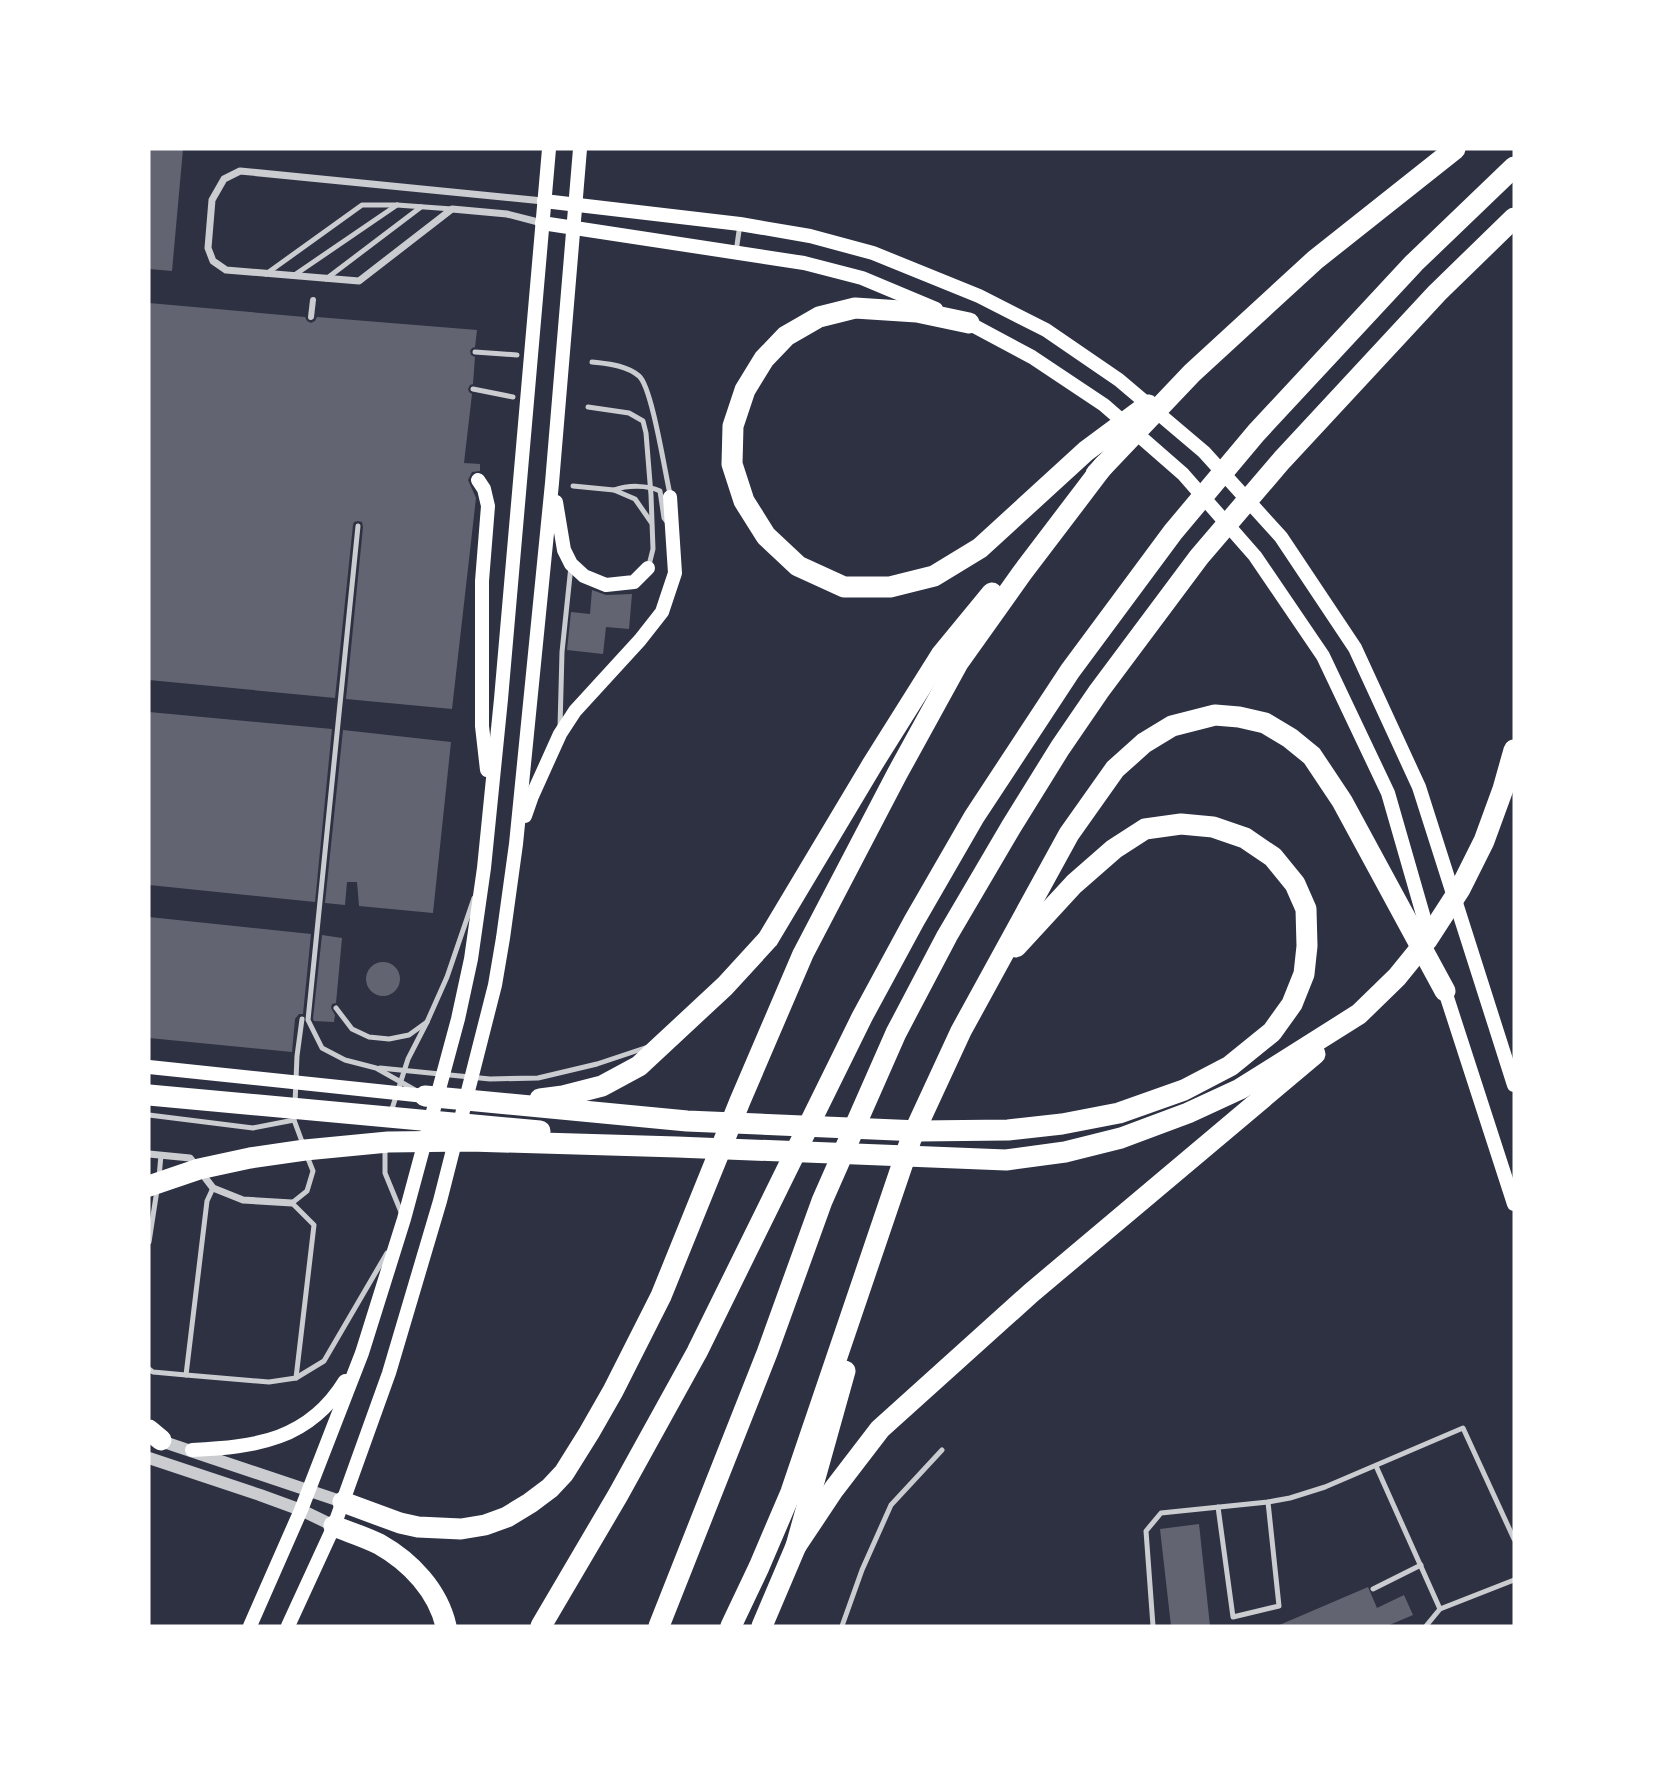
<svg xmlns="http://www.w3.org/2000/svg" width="1663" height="1775" viewBox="0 0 1663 1775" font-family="Lora,serif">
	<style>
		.building { fill: #626471 }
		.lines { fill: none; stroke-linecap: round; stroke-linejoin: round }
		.service { stroke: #caccd0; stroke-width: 5 }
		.pedestrian { stroke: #caccd0; stroke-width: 6 }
		.minor { stroke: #caccd0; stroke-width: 7 }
		.tertiary { stroke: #caccd0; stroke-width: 12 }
		.secondary { stroke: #fff; stroke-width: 14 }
		.motorway { stroke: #fff; stroke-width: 21 }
	</style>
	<rect width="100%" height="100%" fill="#2d3142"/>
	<g class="building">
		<path d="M149,149h34l-11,122 -23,-2z"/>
		<path d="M149,303l156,14 2,4 4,2 4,-2 2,-4 160,13 -2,17 -3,1 -2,3 1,4 4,2 -2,27 -3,1 -2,4 1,3 3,2 -8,69 16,1v7l-8,1 -4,8 8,18 -24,211 -106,-10 17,-172 -1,-5 -4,-1 -4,1 -1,3 -18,173 -186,-18z"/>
		<path d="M592,590l14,5 26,-1 -3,35 -23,-2 -3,27 -36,-4 4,-38 19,2z"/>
		<path d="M149,712l183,17 -17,173 -166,-17z"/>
		<path d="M343,730l108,12 -18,171 -74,-7 -2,-24h-10l-2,23 -20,-2z"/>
		<path d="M149,917l162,17 -8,80h-4l-4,5 -3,33 -143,-14z"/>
		<path d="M322,935l20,3 -6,65 -4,1 -1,4 4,7 -1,7 -20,-1 -1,-2z"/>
		<circle cx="383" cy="979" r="17"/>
		<path d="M1199,1524l11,102h-39l-11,-97z"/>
		<path d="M1368,1587l9,21 27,-13 9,20 -26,11h-110z"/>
	</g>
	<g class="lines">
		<g class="service">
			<path d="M736,252l4,-28"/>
			<path d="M266,274l96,-69h35l55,4"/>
			<path d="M293,276l104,-71"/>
			<path d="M326,279l95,-72"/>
			<path d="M475,352l42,3"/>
			<path d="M592,362c16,2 34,3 47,14 13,11 26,97 31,118"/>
			<path d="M473,389l40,8"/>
			<path d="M588,407l41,6 14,8 3,12 5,62 2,54 -4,16"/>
			<path d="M573,486l41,4 21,9 16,23"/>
			<path d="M614,490c14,-5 33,-5 46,1l4,27 4,5"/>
			<path d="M358,526l-50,494 14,28 23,12 31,8 39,22"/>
			<path d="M560,727l2,-75 9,-86"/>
			<path d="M336,1008l16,21 17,8 20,2 20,-4 18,-13 20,-45 27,-79"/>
			<path d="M380,1068l110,11 48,-1 59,-14 51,-17"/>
			<path d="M295,1103l2,-47 5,-37"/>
			<path d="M391,1112l17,-53 19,-37"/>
			<path d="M294,1113v7l10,27"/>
			<path d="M149,1115l104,13 41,-8"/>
			<path d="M385,1149v24l16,39"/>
			<path d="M159,1177l2,-22"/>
			<path d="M213,1188l-6,13 -21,174 83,7 27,-4 28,-17 63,-108"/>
			<path d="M149,1242l8,-52"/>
			<path d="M149,1369l4,3 33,3"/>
			<path d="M296,1378l18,-153 -22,-22 15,-12 6,-20 -6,-15"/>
			<path d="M1376,1466l64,143 -14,17"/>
			<path d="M1218,1507l15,110 46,-11 -11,-104"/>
			<path d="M1373,1589l48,-24"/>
			<path d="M1440,1609l74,-29"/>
			<path d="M842,1626l20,-56 29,-65 51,-55"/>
			<path d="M1153,1626l-7,-95 15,-18 107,-11 22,-4 35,-11 138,-59 51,111"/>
		</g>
		<path class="pedestrian" d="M311,317l2,-17"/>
		<g class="minor">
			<path d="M542,223l-35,-9 -55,-5 -93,72 -133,-11 -13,-9 -5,-13 4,-48 12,-21 16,-8 303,30"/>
			<path d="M149,1154l41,4 23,30 30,12 49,3"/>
		</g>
		<g class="tertiary">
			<path d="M155,1439l188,63"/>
			<path d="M149,1458l111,37 41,15 33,16"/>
		</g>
		<g class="secondary">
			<path d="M544,201l196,23 70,12 63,17 106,43 67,34 73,50 85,72 77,85 74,111 64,139 95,298"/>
			<path d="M542,223l262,40 58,15 74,31"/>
			<path d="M961,319l71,38 72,48 79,69 72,82 68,100 65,137 42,146"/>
			<path d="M478,480l6,9 4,17 -6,75v145l5,44"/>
			<path d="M556,502l8,48 7,14 13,12 22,9 28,-3 14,-14"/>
			<path d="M525,816l7,-20 28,-62 15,-23 65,-71 22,-28 13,-39 -5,-76"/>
			<path d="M1442,982l72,222"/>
			<path d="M149,1067l276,29"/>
			<path d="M192,1450c64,-3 117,-10 153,-69"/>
			<path d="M250,1626l51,-116 61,-157 42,-134 54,-200 13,-60 13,-91 17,-169 48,-550"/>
			<path d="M288,1626l46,-100 55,-153 51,-172 55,-216 8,-47 13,-94 36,-361 28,-334"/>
		</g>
		<g class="motorway">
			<path d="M969,323l-52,-11 -62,-4 -36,9 -33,19 -22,23 -19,31 -12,36 -1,38 12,37 22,35 32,30 46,21h46l44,-11 46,-28 106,-97 62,-46"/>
			<path d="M1096,474l96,-101 123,-113 140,-111"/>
			<path d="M149,1095l391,36"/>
			<path d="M425,1096l262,25 232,10 89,-1 54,-6 57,-11 65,-23 46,-24 42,-34 20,-28 12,-30 3,-28 -1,-37 -11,-25 -22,-27 -28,-19 -32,-11 -32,-3 -36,5 -31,20 -40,35 -58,63"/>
			<path d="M540,1099l23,-3 39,-10 37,-20 86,-80 43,-47 104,-174 69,-110 51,-62"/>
			<path d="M149,1186l50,-17 51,-11 55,-8 83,-8 82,-1 207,6 329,13 59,-8 56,-14 67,-25 52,-24 119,-75 38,-37 30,-37 33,-51 24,-48 19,-52 11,-39"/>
			<path d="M149,1430l12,10"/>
			<path d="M343,1502l57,21 18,4 43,2 24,-4 22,-8 23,-14 20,-15 14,-15 25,-40 24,-42 48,-95 79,-195 63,-147 94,-180 61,-111 64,-90 82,-108"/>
			<path d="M334,1526c15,6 31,11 45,18 32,18 59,47 67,82"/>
			<path d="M796,1546l38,-57 46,-60 151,-136 284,-239"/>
			<path d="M541,1626l77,-131 79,-143 165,-335 52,-96 60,-104 96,-146 103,-139 83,-99 158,-170 100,-96"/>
			<path d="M659,1626l108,-273 55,-152 74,-168 51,-97 64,-109 49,-79 39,-57 100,-134 83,-97 155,-167 77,-75"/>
			<path d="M731,1626l28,-59 32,-75 120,-353 50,-108 108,-197 46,-65 29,-26 28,-17 43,-11 24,2 26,6 25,15 22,18 30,45 103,190"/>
			<path d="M762,1626l34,-80 49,-175"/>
		</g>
	</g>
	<rect width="1663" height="1775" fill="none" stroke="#ffffff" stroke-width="301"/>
</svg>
